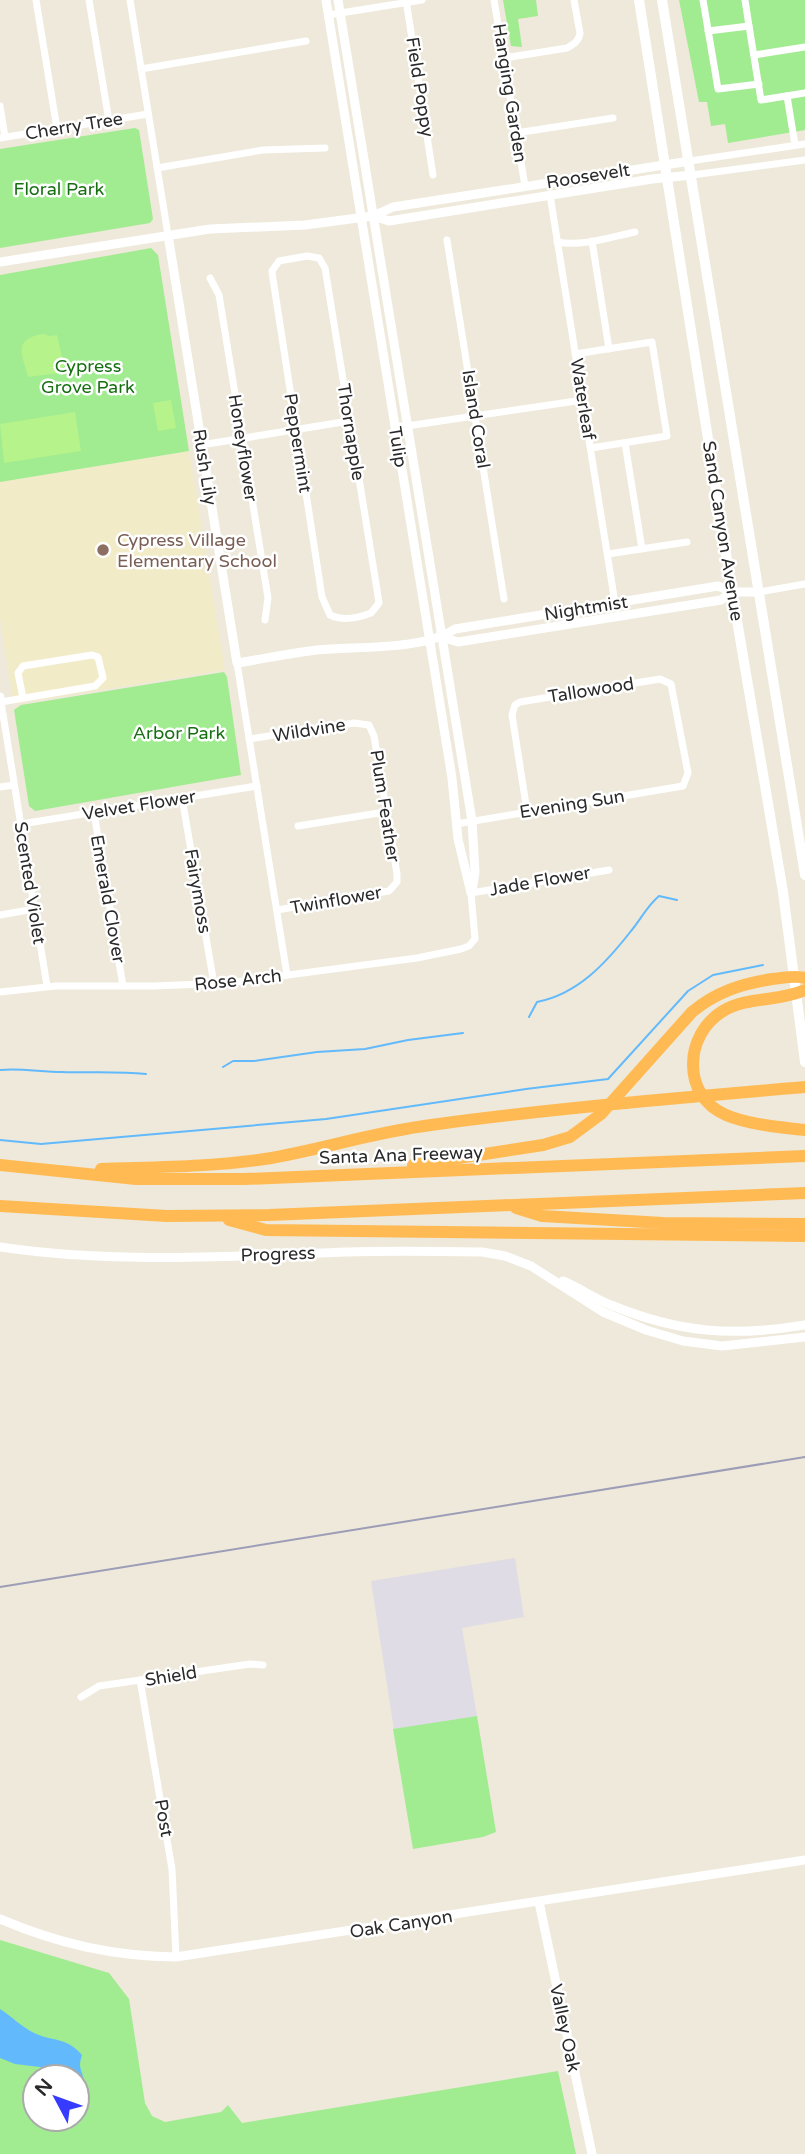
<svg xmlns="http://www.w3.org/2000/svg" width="805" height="2154" viewBox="0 0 805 2154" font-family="'Varela Round',sans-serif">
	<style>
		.industrial { fill: #e0dce5 }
		.education { fill: #f2ebc8 }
		.green { fill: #a1eb91; fill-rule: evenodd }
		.pitch { fill: #b6f38b }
		.water { fill: #62bafc }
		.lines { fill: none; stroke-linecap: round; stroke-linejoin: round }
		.stream { stroke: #62bafc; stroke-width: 2 }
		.minor { stroke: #fff; stroke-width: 7 }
		.tertiary { stroke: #fff; stroke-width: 9 }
		.secondary { stroke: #fff; stroke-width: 10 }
		.motorway { stroke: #ffba54; stroke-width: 12 }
		.rail { stroke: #9d9db7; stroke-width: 2 }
		.education-dot { fill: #8d6e63; stroke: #fff; stroke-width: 2.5 }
		.labels { text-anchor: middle; stroke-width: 5; stroke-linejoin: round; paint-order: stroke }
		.street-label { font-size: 18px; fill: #2a2a2a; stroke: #fff }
		.park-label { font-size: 18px; fill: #167012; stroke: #fff }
		.education-label { font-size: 18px; fill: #785e54; stroke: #fff; text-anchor: start }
	</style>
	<rect width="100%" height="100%" fill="#eee9da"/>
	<path class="industrial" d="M515,1558l9,59 -62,11 15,88 -83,14 -23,-149z"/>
	<path class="education" d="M189,451l36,219 -211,34 -14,-85v-137z"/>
	<g class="green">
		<path d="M503,0h33l2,16 -20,3 4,28 -11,-1z"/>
		<path d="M679,0h126v130l-77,13 -3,-19 -14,2 -4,-24h-8z"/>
		<path d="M135,128l4,2 14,89 -3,4 -150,25v-99z"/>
		<path d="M151,248l7,7 31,196 -189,31v-207z"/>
		<path d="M224,672l3,5 14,98 -206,36 -6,-5 -15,-96 7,-5z"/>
		<path d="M477,1716l19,116 -13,5 -70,12 -20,-120z"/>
		<path d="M0,1940l109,33 20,26 16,104 7,13 13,6 56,-10 7,-7 14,18 316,-52 18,83h-576zM35,2077h42v42h-42z"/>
	</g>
	<g class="pitch">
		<path d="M43,334l7,2 7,-1 7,31 -5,7 -31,4c-4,-19 -18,-38 15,-43z"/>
		<path d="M171,400l5,28 -18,3 -5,-28z"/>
		<path d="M75,412l6,39 -77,12 -4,-39z"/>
	</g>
	<path class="water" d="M0,2009c11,7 21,17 32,23 19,10 34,4 50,23 -1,3 -2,7 -2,10 1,11 9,16 -3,24v-12h-16l-13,-9 -33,-4 -15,-6z"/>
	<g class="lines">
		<g class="stream">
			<path d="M529,1017l8,-15c41,-8 69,-39 94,-71 10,-12 16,-25 28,-35l18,4"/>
			<path d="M223,1067l10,-6h21l63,-9 48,-3 43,-9 55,-7"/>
			<path d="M0,1070c21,-2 41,2 62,2 28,1 55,-1 84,2"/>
			<path d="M0,1140l41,4 285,-25 200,-30 82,-10 80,-88 25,-16 50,-10"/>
		</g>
		<g class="minor">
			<path d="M36,0l21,129"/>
			<path d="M89,0l20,121"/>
			<path d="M130,0l38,235"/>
			<path d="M406,0l27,175"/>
			<path d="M494,0l31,186"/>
			<path d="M703,0l15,89 41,-5"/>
			<path d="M328,15l94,-15"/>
			<path d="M749,26l12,74 44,-7"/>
			<path d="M708,31l41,-5 -4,-26"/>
			<path d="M754,55l51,-8"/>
			<path d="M504,58l63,-10c7,-4 12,-7 13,-15l-6,-33"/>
			<path d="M141,69l165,-28"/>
			<path d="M787,96l8,49"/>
			<path d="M0,106l5,31"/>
			<path d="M516,133l97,-15"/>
			<path d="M0,138l148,-24"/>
			<path d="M690,161l115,-17"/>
			<path d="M157,168l106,-18 62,-2"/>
			<path d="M692,175l113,-15"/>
			<path d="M550,195l65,408"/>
			<path d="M447,240l57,359"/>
			<path d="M592,241l17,108"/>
			<path d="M557,242c25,5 54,-5 78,-10"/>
			<path d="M307,256l12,2 6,10 53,328 1,7 -8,10c-13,5 -29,8 -41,2l-8,-18 -49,-318 -1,-8 7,-10z"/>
			<path d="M210,278l9,17 49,303 -3,22"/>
			<path d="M575,354l77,-12 15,94 -76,12"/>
			<path d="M394,426h13l176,-26"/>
			<path d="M625,443l17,106"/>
			<path d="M201,445l148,-24"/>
			<path d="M608,554l79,-12"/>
			<path d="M759,592l46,-8"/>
			<path d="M237,663l50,312"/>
			<path d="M23,698l-5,-25 5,-7 69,-11 6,2 5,21 -8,8 -94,16 46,284"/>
			<path d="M249,739l105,-16 15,2 5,11 23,138v8l-8,9 -112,19"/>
			<path d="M0,787l14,-2"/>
			<path d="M182,798l32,186"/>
			<path d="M94,813l29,173"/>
			<path d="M21,824l236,-38"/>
			<path d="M456,824l227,-38 5,-13 -17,-89 -11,-5 -140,23 -5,3 -3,10 15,96"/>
			<path d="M298,826l87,-14"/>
			<path d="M0,915l34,-6"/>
			<path d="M0,992l56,-6h98l74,-3 189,-25 44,-9 8,-3 6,-7 -4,-46 138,-23"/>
			<path d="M140,1680l32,189 4,88"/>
			<path d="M81,1697l18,-11 151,-22 13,1"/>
		</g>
		<g class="tertiary">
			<path d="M326,0l126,778 6,61 13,54"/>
			<path d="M338,0l134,821 3,51 -3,19"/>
			<path d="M373,216l16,5 263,-42 40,-4"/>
			<path d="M168,235l69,428c26,-4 53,-10 80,-13 40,-4 104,1 138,-21l263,-43 14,6h27"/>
			<path d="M0,262l210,-33 95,-4 68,-9 20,-9 297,-46"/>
			<path d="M442,637l16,5 263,-42 11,-8"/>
			<path d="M0,697v5"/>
			<path d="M0,1247c107,16 213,10 321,6 53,-3 108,-2 161,-1l23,4 26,10 72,46 43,18 37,11 39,5 83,-9"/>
			<path d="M563,1281c17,7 32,18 48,24 68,28 122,32 194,20"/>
			<path d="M539,1902l53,252"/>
			<path d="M0,1919c59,25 112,37 176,38l629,-97"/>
		</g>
		<g class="secondary">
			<path d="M639,0l92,585 52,307 22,170"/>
			<path d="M662,0l143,875"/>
		</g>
		<g class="motorway">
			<path d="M805,990c-26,12 -57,6 -82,21 -39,23 -42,85 3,104 24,10 54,12 79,15"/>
			<path d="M0,1165l136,14h109l560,-23"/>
			<path d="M413,1165l130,-20 27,-8 31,-23 91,-102c24,-20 49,-28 80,-33 12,-1 22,-4 33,-1"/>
			<path d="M101,1169c54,-2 110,-2 164,-10 55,-9 109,-27 166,-34 124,-17 249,-27 374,-38"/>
			<path d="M0,1206l167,10 102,-1 536,-22"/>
			<path d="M516,1208l26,8 121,7 142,1"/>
			<path d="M229,1220l37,10 539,6"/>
		</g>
		<path class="rail" d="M0,1587l805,-130"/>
	</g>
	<circle class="education-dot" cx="103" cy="550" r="7"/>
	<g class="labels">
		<g class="street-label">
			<text transform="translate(420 87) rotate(81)" y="6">Field Poppy</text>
			<text transform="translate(510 93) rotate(81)" y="6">Hanging Garden</text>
			<text transform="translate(74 126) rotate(-9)" y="6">Cherry Tree</text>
			<text transform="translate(588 176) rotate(-9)" y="6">Roosevelt</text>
			<text transform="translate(583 399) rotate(81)" y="6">Waterleaf</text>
			<text transform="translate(476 419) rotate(81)" y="6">Island Coral</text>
			<text transform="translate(351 432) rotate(81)" y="6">Thornapple</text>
			<text transform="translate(298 443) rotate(81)" y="6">Peppermint</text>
			<text transform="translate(398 447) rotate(81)" y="6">Tulip</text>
			<text transform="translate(243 448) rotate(81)" y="6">Honeyflower</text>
			<text transform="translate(205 467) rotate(81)" y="6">Rush Lily</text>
			<text transform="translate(723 531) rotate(81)" y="6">Sand Canyon Avenue</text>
			<text transform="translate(586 608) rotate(-9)" y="6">Nightmist</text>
			<text transform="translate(591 690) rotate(-9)" y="6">Tallowood</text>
			<text transform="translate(309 730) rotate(-9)" y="6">Wildvine</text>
			<text transform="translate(572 804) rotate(-9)" y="6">Evening Sun</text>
			<text transform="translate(139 805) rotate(-9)" y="6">Velvet Flower</text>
			<text transform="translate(385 806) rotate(81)" y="6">Plum Feather</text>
			<text transform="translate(540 881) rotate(-10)" y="6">Jade Flower</text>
			<text transform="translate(30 883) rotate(81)" y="6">Scented Violet</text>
			<text transform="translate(198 891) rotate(80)" y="6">Fairymoss</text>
			<text transform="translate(108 899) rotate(80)" y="6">Emerald Clover</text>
			<text transform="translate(336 900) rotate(-10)" y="6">Twinflower</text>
			<text transform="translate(238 980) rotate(-6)" y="6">Rose Arch</text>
			<text transform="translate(401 1155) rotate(-2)" y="6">Santa Ana Freeway</text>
			<text transform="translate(278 1254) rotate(-2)" y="6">Progress</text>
			<text transform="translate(171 1676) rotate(-9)" y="6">Shield</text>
			<text transform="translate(164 1818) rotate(80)" y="6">Post</text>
			<text transform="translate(401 1924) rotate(-9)" y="6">Oak Canyon</text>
			<text transform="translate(565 2028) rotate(78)" y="6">Valley Oak</text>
		</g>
		<g class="park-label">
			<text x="59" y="195">Floral Park</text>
			<text x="88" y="372">Cypress<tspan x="88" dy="21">Grove Park</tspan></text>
			<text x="179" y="739">Arbor Park</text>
		</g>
		<g class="education-label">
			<text x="117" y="546">Cypress Village<tspan x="117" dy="21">Elementary School</tspan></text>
		</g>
	</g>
	<g transform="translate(56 2098) rotate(311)"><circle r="33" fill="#ffffff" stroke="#aaaaaa" stroke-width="2"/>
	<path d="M0-5L12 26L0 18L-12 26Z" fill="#363bff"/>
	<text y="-10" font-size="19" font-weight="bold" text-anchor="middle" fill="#2a2a2a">N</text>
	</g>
</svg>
